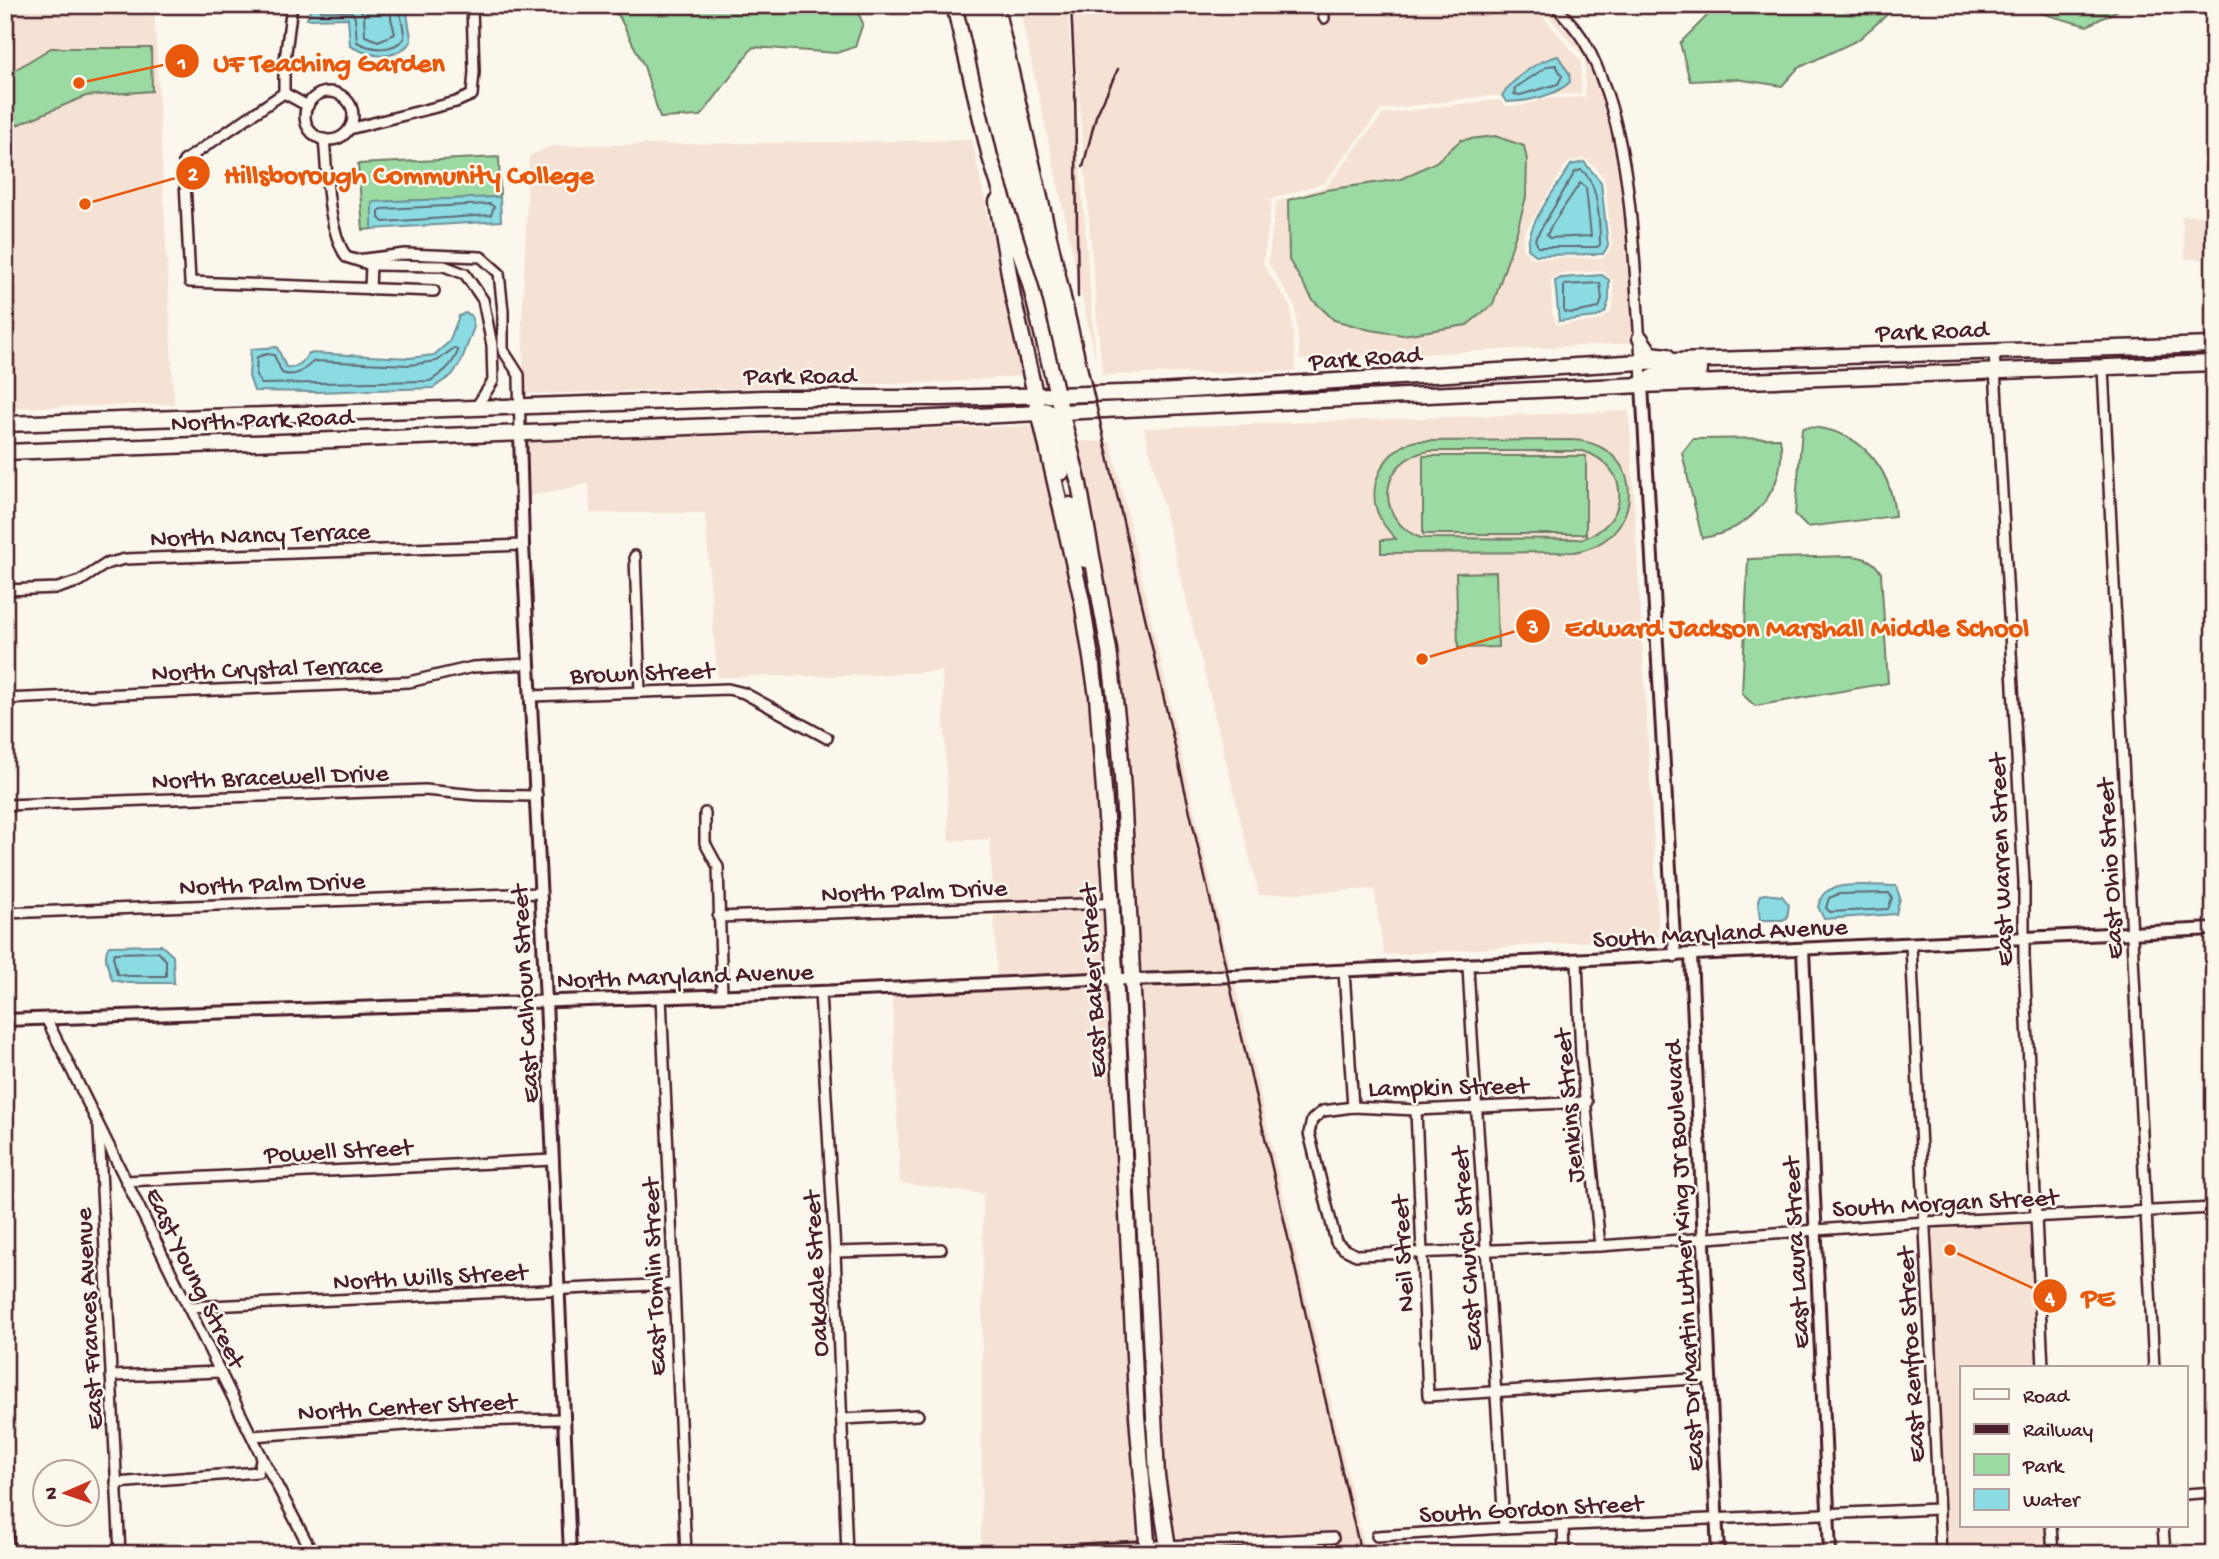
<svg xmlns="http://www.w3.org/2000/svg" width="2219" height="1559" viewBox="0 0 2219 1559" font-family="'Gochi Hand',sans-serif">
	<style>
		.built { fill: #f5e2d4; fill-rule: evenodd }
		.green { fill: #9bdaa3; stroke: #727c67; stroke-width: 2; fill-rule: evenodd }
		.water { fill: #8adce2; stroke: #709099; stroke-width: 2 }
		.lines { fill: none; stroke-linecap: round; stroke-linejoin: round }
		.shore { stroke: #646b74; stroke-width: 2 }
		.minor-casing { stroke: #4a1f2b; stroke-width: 14 }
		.tertiary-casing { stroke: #4a1f2b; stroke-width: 16 }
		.primary-casing { stroke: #4a1f2b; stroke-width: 19 }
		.minor { stroke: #fbf7ec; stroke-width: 9 }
		.tertiary { stroke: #fbf7ec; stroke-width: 10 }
		.primary { stroke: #fbf7ec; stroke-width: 14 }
		.rail { stroke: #4a1f2b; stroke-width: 2.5 }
		.labels { text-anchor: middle; stroke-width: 5; stroke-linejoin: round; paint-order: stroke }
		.street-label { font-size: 26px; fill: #4a1f2b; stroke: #fbf7ec }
		.leader { fill: none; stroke: #e8590c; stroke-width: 2.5 }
		.callout-dot { fill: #e8590c; stroke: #fbf7ec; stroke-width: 2.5 }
		.mark-label { font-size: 21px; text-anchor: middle; font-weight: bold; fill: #fff }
		.callout-label { font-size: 28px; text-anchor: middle; font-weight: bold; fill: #e8590c; stroke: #fbf7ec; stroke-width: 5; stroke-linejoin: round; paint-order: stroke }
	</style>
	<rect width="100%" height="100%" fill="#fbf7ec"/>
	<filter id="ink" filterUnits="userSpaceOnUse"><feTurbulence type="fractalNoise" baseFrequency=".0143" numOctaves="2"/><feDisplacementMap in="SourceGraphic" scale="14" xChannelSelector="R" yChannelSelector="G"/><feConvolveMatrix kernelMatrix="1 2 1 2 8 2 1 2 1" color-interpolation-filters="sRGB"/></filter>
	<g filter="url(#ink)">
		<g class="built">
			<path d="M5,5h149l20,399 -169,4z"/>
			<path d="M1019,5h48l29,356z"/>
			<path d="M1071,5h462l48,56v33l-96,2 -104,14 -57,73 -52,16 -9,65 28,44 5,63 -194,4z"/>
			<path d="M1539,5h16l25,26 35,89 26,138v74l-9,5 5,6 -337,17 -5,-54 -27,-43 8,-61 51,-16 56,-72 103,-13 14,-1 6,6h15l23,-7 41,-2v-39zM1461,140l56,91 -8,22 -106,82 -33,-5 -36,-10 -21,-20 -10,-18 23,-92 75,-11 35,-17zM1583,158l13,9 9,14 7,67 -9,10h-70l-10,-8v-15l44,-72zM1602,271l11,9 1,20 -4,13 -12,8 -41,4 -5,-12 -1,-34 10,-6z"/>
			<path d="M972,140l50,236 -73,6 -424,12 -3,-72 7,-166 22,-10z"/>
			<path d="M2209,215l3,43 -27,1 -3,-43z"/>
			<path d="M1629,411l30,526 -275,18 -10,-66 -115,6 -115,-467z"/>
			<path d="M1028,426l9,2 40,174 15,95 13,202 -112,4 -3,-64 -41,2 -7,-170 -70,4 -155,2 -12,-164h-115l-1,-29 -61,12 -2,-54z"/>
			<path d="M1074,441l37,1 120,530 -94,3 -6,-123z"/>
			<path d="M1078,558l11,19 14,74 11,84 12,240 -6,-1z"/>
			<path d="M1106,908l3,66 -112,5 -3,-67z"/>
			<path d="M1234,981l132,573h-192l-1,-3 166,-9 -1,-9 -167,8 -8,-65 -25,-491z"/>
			<path d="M1110,984l31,559 -160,7 2,-356 -83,-11 -8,-189z"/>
			<path d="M2034,1217l9,151h-81v158h89l2,28h-112l-17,-332z"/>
		</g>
		<g class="green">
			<path d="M604,5h250l9,18 -8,24 -19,6 -83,-6 -52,69 -41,2 -16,-52 -25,-50z"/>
			<path d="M1711,5h187l-40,35 -60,28 -16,18 -46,-7 -46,2 -10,-38 32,-32z"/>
			<path d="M2039,5h89l-41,21 -47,-13z"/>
			<path d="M51,48h100l1,43 -66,5 -81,34v-54z"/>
			<path d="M1495,136l29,10 3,14 -1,37 -9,34 -24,73 -26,21 -64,10 -33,-5 -36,-10 -21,-20 -24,-40 -1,-60 38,-10 75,-11 35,-17 25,-22z"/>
			<path d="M499,157l1,40 -127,5 -1,27 -9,1 -5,-66z"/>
			<path d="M1808,427c51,2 83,39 87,89l-88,11 -12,-12 7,-87z"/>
			<path d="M1780,438c9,50 -30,94 -78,100l-20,-85 11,-14z"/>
			<path d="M1416,441l156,-1c76,4 75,101 2,112l-193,1v-13l15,-1c-8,-8 -15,-17 -19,-28 -10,-29 10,-64 39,-70zM1429,451h154c50,16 47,73 -1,88l-161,-1c-47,-18 -43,-79 8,-87z"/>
			<rect x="1423" y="456" width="163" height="78"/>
			<path d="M1850,556c14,1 24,4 31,17l7,110 -133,23 -13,-12 6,-135z"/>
			<path d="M1496,572l2,75 -40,1 -2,-75z"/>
		</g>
		<g class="water">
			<path d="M312,5h95c-1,13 4,24 4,37 -18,20 -40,15 -61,4l-2,-28 -41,1z"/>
			<path d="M1558,56l11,17 1,9c-15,14 -43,20 -63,20l-5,-6c11,-18 35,-35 56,-40z"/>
			<path d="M1584,162l17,20 7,64 -5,8 -67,1 -8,-6c-1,-26 29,-62 43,-84z"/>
			<path d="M500,197l1,24 -129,8v-27z"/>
			<path d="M1602,275l7,5v20l-4,12 -8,5 -38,4 -4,-40 6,-3z"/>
			<path d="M465,313l6,2 3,12 -13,35 -9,13 -19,13 -118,4 -61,-1 -5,-15 2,-27 26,-2 9,20c12,2 17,-5 23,-14l100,5 25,-3 15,-13 10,-26z"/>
			<path d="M1896,886l4,12 -4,16 -72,5 -6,-12c2,-6 3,-12 8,-15 13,-11 54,-6 70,-6z"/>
			<path d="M1764,894l18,2 7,9 -2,13 -5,2h-22l-2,-19 2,-6z"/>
			<path d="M161,945l12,11 1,27h-46l-16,-3c-3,-10 -10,-25 -3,-34z"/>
		</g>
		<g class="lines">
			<g class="shore">
				<path d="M318,5l3,6 31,1 3,6 2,24c15,8 34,10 47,-3 1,-12 -5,-22 -4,-34"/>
				<path d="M357,5l7,10 1,21 13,5 17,-7 -4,-16v-13"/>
				<path d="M1556,65l6,11 -4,8 -38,11 -6,-1 1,-6 33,-22z"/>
				<path d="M1581,170c18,11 19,54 19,75l-3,2h-59l-3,-8 40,-67z"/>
				<path d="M1580,183l6,5 5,48 -42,2 -2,-3 3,-7z"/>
				<path d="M490,204l4,3 -3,8 -108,7 -4,-4v-7l3,-2z"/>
				<path d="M1600,283l2,16 -3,9 -26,5 -9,-1v-27z"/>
				<path d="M454,348l4,3c-5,14 -15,22 -28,30l-169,3 -5,-9 1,-18 10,-3 7,1 8,18c14,5 22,-3 32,-12l95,4 28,-4z"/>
				<path d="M1889,893l3,5 -4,11 -58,3 -4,-4 3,-10 10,-4z"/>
				<path d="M158,952l8,8v16h-38l-11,-2 -4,-18 2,-3z"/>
			</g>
			<defs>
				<g id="minor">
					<path d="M1323,5l1,13"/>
					<path d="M1555,5c13,15 27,29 35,47 35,71 41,154 46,231 2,34 5,68 6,102"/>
					<circle cx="329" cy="116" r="24"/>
					<path d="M284,93v-25l8,-63"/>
					<path d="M308,106l-24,-13 -100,68 6,121 244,9"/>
					<path d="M349,129l107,-27 16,-7 2,-23 -2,-67"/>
					<path d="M324,139c4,38 2,84 22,118l25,8 73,1 21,8 18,26 9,45 1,36 -18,28"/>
					<path d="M357,260l48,-6 76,3 18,16 4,38v39l16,25 1,57"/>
					<path d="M370,289l1,-24"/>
					<path d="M1994,351l30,530v76l19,411"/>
					<path d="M2103,368l51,1000"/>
					<path d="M635,556l5,136"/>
					<path d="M5,590l53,-2 22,-7 26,-17 19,-5 398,-14"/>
					<path d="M531,696l197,-7 16,4 83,45"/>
					<path d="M5,699l404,-17 64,-15 56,-3"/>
					<path d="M5,805l420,-15 51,5 61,1"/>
					<path d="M705,813v30l13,24 4,128"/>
					<path d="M5,913l536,-20"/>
					<path d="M718,917l393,-14"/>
					<path d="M1911,945l30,609"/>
					<path d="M1577,961l4,97 19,188"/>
					<path d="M1468,966c10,188 26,375 36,562"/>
					<path d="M1344,971l9,136"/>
					<path d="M820,992l15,260 12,302"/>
					<path d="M661,997l25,557"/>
					<path d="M46,1018l216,439 51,97"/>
					<path d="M1587,1102l-171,8 -63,-3 -30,4 -11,9 -3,13 27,109 8,7 12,6 244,-9 324,-24 290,-14"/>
					<path d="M1416,1110l12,286 282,-18"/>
					<path d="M99,1129l21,425"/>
					<path d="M126,1181l427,-21"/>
					<path d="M835,1252l106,-3"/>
					<path d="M188,1307l485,-23"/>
					<path d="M111,1376l109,-4"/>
					<path d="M842,1419l76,-4"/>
					<path d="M252,1436l210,-15 102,-2"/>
					<path d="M116,1483l142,-11 4,-15"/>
					<path d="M2186,1494l28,-2"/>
					<path d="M1563,1526l1,28"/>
					<path d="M2051,1526l2,28"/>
					<path d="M2163,1526l2,28"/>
					<path d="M1377,1536l127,-8 434,-19"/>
					<path d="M1167,1546l166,-8"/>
				</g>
				<g id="tertiary">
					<path d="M1642,385l33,571"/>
					<path d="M520,432l3,113 23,456 24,553"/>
					<path d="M1803,950l27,604"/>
					<path d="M1691,955l27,599"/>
					<path d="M5,1020l815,-28 295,-14 17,2 58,-2 1024,-49"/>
					<path d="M5,1511l3,43"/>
					<path d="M1007,1554l160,-8"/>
				</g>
				<g id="primary">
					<path d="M954,5l36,152 40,127 49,200 30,166 10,84 4,57 34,685 12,78"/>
					<path d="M997,202l16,95 69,304 15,95 13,176 27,544 11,138"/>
					<path d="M1640,338l11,16 16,2"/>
					<path d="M1643,384l13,-9 44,-5"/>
					<path d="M1047,410l15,62"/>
					<path d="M5,424l759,-26h177l217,-6 483,-30 573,-17"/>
					<path d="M5,452l907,-33 730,-34 572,-22"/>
					<path d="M1070,505l15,55"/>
				</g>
			</defs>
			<use href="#minor" class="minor-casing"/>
			<use href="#tertiary" class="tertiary-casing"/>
			<use href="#primary" class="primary-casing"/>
			<use href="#minor" class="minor"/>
			<use href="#tertiary" class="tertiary"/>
			<use href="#primary" class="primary"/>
			<g class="rail">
				<path d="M1004,5l357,1549"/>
				<path d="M1071,5l4,81 3,211"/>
				<path d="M1083,167l13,-51 22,-47"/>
			</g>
		</g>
	</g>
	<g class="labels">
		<g class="street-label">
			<text transform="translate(1932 329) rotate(-2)" y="9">Park Road</text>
			<text transform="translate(1365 356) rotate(-4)" y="9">Park Road</text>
			<text x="800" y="383">Park Road</text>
			<text transform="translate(262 418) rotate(-2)" y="9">North Park Road</text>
			<text transform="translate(260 533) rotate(-2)" y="9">North Nancy Terrace</text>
			<text transform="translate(267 667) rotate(-2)" y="9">North Crystal Terrace</text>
			<text transform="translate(642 671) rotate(-2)" y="9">Brown Street</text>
			<text transform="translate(270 775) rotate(-2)" y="9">North Bracewell Drive</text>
			<text transform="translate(1999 860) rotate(-92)" y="9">East Warren Street</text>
			<text transform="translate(2108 869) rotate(-93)" y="9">East Ohio Street</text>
			<text transform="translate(272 882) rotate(-2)" y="9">North Palm Drive</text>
			<text transform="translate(914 889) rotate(-2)" y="9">North Palm Drive</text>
			<text transform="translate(1720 931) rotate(-3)" y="9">South Maryland Avenue</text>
			<text transform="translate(685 974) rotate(-2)" y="9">North Maryland Avenue</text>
			<text transform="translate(1091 981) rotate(-93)" y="9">East Baker Street</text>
			<text transform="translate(523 994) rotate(-93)" y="9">East Calhoun Street</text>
			<text transform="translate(1448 1085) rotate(-1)" y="9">Lampkin Street</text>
			<text transform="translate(1567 1106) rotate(-95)" y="9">Jenkins Street</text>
			<text transform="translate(338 1149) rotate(-3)" y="9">Powell Street</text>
			<text transform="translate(1945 1201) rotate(-3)" y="9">South Morgan Street</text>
			<text transform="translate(1465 1249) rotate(-94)" y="9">East Church Street</text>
			<text transform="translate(1794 1253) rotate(-93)" y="9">East Laura Street</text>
			<text transform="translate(1401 1254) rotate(-93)" y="9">Neil Street</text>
			<text transform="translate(1682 1256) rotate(-93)" y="9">East Dr Martin Luther King Jr Boulevard</text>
			<text transform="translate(814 1274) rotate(-93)" y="9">Oakdale Street</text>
			<text transform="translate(430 1275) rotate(-3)" y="9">North Wills Street</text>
			<text transform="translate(197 1277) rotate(64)" y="9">East Young Street</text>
			<text transform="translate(652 1277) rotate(-92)" y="9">East Tomlin Street</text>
			<text transform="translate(87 1319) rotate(-93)" y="9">East Frances Avenue</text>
			<text transform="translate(1909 1355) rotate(-93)" y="9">East Renfroe Street</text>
			<text transform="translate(407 1405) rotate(-3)" y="9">North Center Street</text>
			<text transform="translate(1531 1507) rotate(-3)" y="9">South Gordon Street</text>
		</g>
	</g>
	<path class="leader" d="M79 83L182 61M85 204L193 173M1422 659L1533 626M1950 1250L2050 1296"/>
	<g class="callout-dot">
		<circle cx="79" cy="83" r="7"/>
		<circle cx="85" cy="204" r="7"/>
		<circle cx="1422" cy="659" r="7"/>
		<circle cx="1950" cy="1250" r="7"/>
		<circle cx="182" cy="61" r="18"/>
		<circle cx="193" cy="173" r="18"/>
		<circle cx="1533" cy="626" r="18"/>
		<circle cx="2050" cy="1296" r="18"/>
	</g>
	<g class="mark-label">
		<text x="182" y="69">1</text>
		<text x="193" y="180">2</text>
		<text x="1533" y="633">3</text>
		<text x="2050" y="1304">4</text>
	</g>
	<g class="callout-label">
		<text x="329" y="71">UF Teaching Garden</text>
		<text x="409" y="183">Hillsborough Community College</text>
		<text x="1797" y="636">Edward Jackson Marshall Middle School</text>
		<text x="2098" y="1306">PE</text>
	</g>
	<rect width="2219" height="1559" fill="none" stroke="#fbf7ec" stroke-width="28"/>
	<rect x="14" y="14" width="2191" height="1531" fill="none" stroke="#4a1f2b" stroke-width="2.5" filter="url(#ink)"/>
	<rect x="1960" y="1366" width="228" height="161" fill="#fbf7ec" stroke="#b4a19f" stroke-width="2"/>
	<rect x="1974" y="1389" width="35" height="10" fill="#fbf7ec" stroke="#b4a19f" stroke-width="2"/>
	<text x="2023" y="1402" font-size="21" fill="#4a1f2b">Road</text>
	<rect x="1974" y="1424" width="35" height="10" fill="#4a1f2b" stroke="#b4a19f" stroke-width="2"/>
	<text x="2023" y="1436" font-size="21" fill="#4a1f2b">Railway</text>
	<rect x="1974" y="1454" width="35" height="21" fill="#9bdaa3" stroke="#b4a19f" stroke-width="2"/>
	<text x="2023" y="1472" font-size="21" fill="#4a1f2b">Park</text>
	<rect x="1974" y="1489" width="35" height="21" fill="#8adce2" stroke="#b4a19f" stroke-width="2"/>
	<text x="2023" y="1506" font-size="21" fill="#4a1f2b">Water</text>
	<g transform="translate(66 1493) rotate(268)"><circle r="33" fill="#fbf7ec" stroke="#b4a19f" stroke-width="2"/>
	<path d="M0-5L12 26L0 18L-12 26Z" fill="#c8321e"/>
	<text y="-10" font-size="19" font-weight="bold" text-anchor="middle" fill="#4a1f2b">N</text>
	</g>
</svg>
